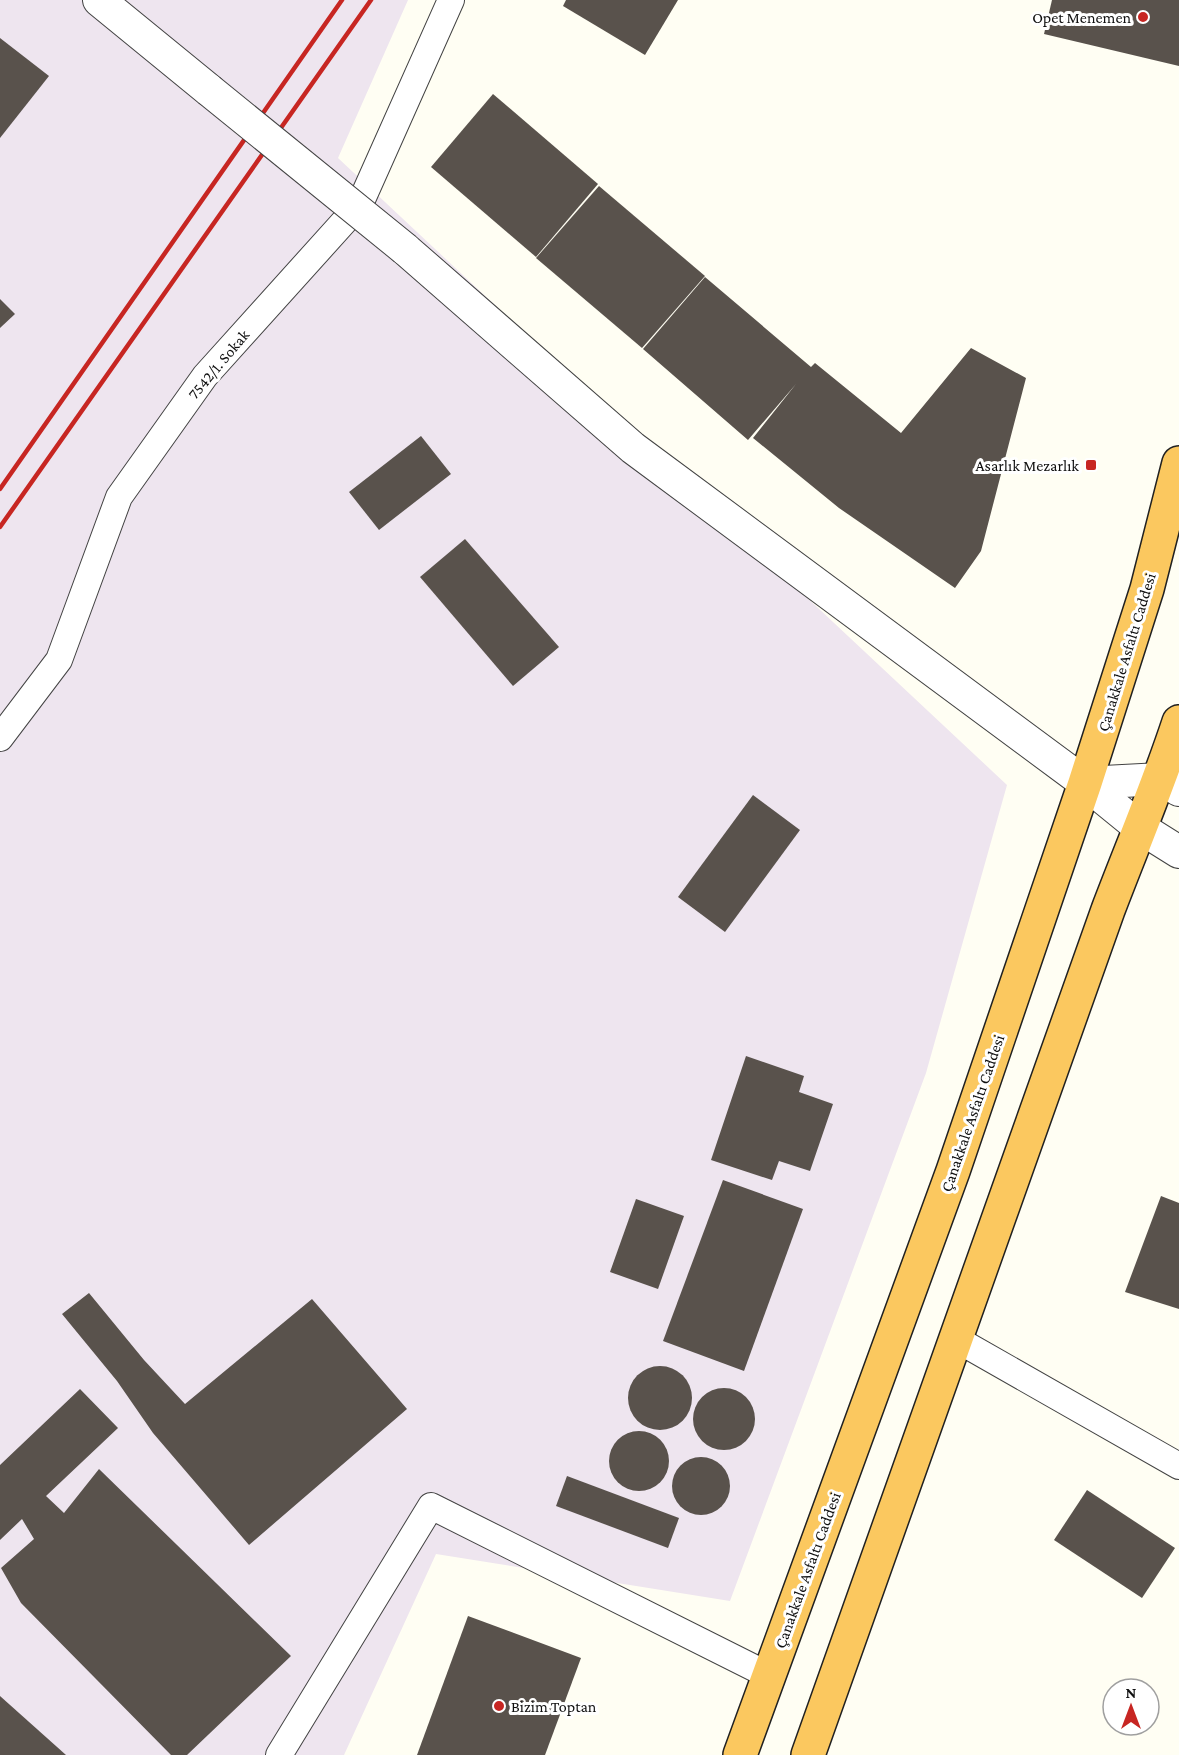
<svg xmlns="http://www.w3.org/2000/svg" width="1179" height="1755" viewBox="0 0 1179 1755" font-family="'Crimson Pro',serif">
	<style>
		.industrial { fill: #eee5ef }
		.building { fill: #59524c }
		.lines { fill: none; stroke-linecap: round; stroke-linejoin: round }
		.minor-casing { stroke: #434343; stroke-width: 28 }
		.tertiary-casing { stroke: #434343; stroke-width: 34 }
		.trunk-casing { stroke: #212121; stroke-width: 36 }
		.minor { stroke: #fff; stroke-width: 26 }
		.tertiary { stroke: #fff; stroke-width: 32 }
		.trunk { stroke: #fbc85f; stroke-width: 33 }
		.rail { stroke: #c72622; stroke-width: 4.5 }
		.tertiary-bridge-casing { stroke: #434343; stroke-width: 34; stroke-linecap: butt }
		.tertiary-bridge { stroke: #fff; stroke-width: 32 }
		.poi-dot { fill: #c72622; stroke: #fff; stroke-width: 2 }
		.labels { text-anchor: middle; stroke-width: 6; stroke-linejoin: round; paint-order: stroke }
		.poi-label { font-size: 16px; fill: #101010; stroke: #fff; text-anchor: end }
		.street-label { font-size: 16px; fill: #101010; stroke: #fff }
	</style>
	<rect width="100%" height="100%" fill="#fffef3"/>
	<path class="industrial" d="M0,0h408l-70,158 669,627 -81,288 -196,528 -294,-47 -92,201h-344z"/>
	<g class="building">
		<path d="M566,0h112l-33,55 -82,-49z"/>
		<path d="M1052,0h127v66l-135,-32z"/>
		<path d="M0,38l49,38 -49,62z"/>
		<path d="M493,94l105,90 -62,73 -105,-90z"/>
		<path d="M599,186l106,90 -63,72 -106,-90z"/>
		<path d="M705,277l106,90 4,-4 86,70 70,-85 55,30 -45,173 -26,37 -116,-80 -86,-70 43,-54 -48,56 -105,-91z"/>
		<path d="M0,299l15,15 -15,14z"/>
		<path d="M421,436l30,38 -72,56 -30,-38z"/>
		<path d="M465,539l94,108 -46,39 -93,-109z"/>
		<path d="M753,795l47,35 -75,102 -47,-35z"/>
		<path d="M746,1056l58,20 -5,16 34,12 -23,67 -31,-10 -7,19 -61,-20z"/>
		<path d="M723,1180l80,29 -59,162 -81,-30z"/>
		<path d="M1161,1196l18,7v106l-54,-17z"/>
		<path d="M636,1199l48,17 -26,73 -48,-17z"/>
		<path d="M89,1293l55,67 41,44 127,-105 95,110 -158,136 -96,-112 -36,-52 -55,-67z"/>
		<circle cx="660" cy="1398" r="32"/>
		<circle cx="724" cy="1419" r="31"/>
		<path d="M80,1389l38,39 -72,68 18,17 35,-44 192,187 -104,99h-16l-150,-152 -20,-35 33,-29 -12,-20 -22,21v-75z"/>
		<circle cx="639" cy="1461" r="30"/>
		<circle cx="701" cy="1486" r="29"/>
		<path d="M567,1476l112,42 -11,30 -112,-42z"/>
		<path d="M1087,1490l88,58 -33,50 -88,-58z"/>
		<path d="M468,1616l113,42 -36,97h-128z"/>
		<path d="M0,1696l66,59h-66z"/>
	</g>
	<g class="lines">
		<defs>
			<g id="minor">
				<path d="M0,738l59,-78 60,-163 86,-121 155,-172 91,-204"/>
				<path d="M956,1339l223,127"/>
				<path d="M279,1755l152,-249 337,169"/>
			</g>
			<g id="tertiary">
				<path d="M99,0l110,90"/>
				<path d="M405,249l228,199 452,335 54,44 40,25"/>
				<path d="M1085,783l76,-4 18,11"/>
			</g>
			<g id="trunk">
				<path d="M740,1755l213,-584 132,-388 62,-194 32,-126"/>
				<path d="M808,1755l300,-845c24,-63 50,-124 71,-188"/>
			</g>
		</defs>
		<use href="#minor" class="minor-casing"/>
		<use href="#tertiary" class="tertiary-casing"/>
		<use href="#trunk" class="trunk-casing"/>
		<use href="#minor" class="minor"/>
		<use href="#tertiary" class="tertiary"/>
		<use href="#trunk" class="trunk"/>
		<g class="rail">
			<path d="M0,489l342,-489"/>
			<path d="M0,527l371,-527"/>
		</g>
		<defs>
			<path id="tertiary-bridge" d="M209,90l196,159"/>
		</defs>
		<use href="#tertiary-bridge" class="tertiary-bridge-casing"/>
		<use href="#tertiary-bridge" class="tertiary-bridge"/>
	</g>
	<g class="poi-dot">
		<circle cx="1143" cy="17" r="6"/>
		<rect x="1085" y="459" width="12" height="12" rx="3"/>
		<circle cx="499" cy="1706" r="6"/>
	</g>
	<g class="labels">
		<g class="poi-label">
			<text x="1131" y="23">Opet Menemen</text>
			<text x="1079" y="471">Asarlık Mezarlık</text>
			<text x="511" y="1712" text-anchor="start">Bizim Toptan</text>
		</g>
		<g class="street-label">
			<text transform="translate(218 364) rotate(-50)" y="6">7542/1. Sokak</text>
			<text transform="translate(1126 652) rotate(-73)" y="6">Çanakkale Asfaltı Caddesi</text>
			<text transform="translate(972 1113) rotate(-71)" y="6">Çanakkale Asfaltı Caddesi</text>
			<text transform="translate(807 1570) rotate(-70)" y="6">Çanakkale Asfaltı Caddesi</text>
		</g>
	</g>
	<g transform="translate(1131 1707)"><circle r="28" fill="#ffffff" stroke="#9f9f9f" stroke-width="1.5"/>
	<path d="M0-4.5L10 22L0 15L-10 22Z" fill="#c72622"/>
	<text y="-9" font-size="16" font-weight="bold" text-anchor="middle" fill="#101010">N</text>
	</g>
</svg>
